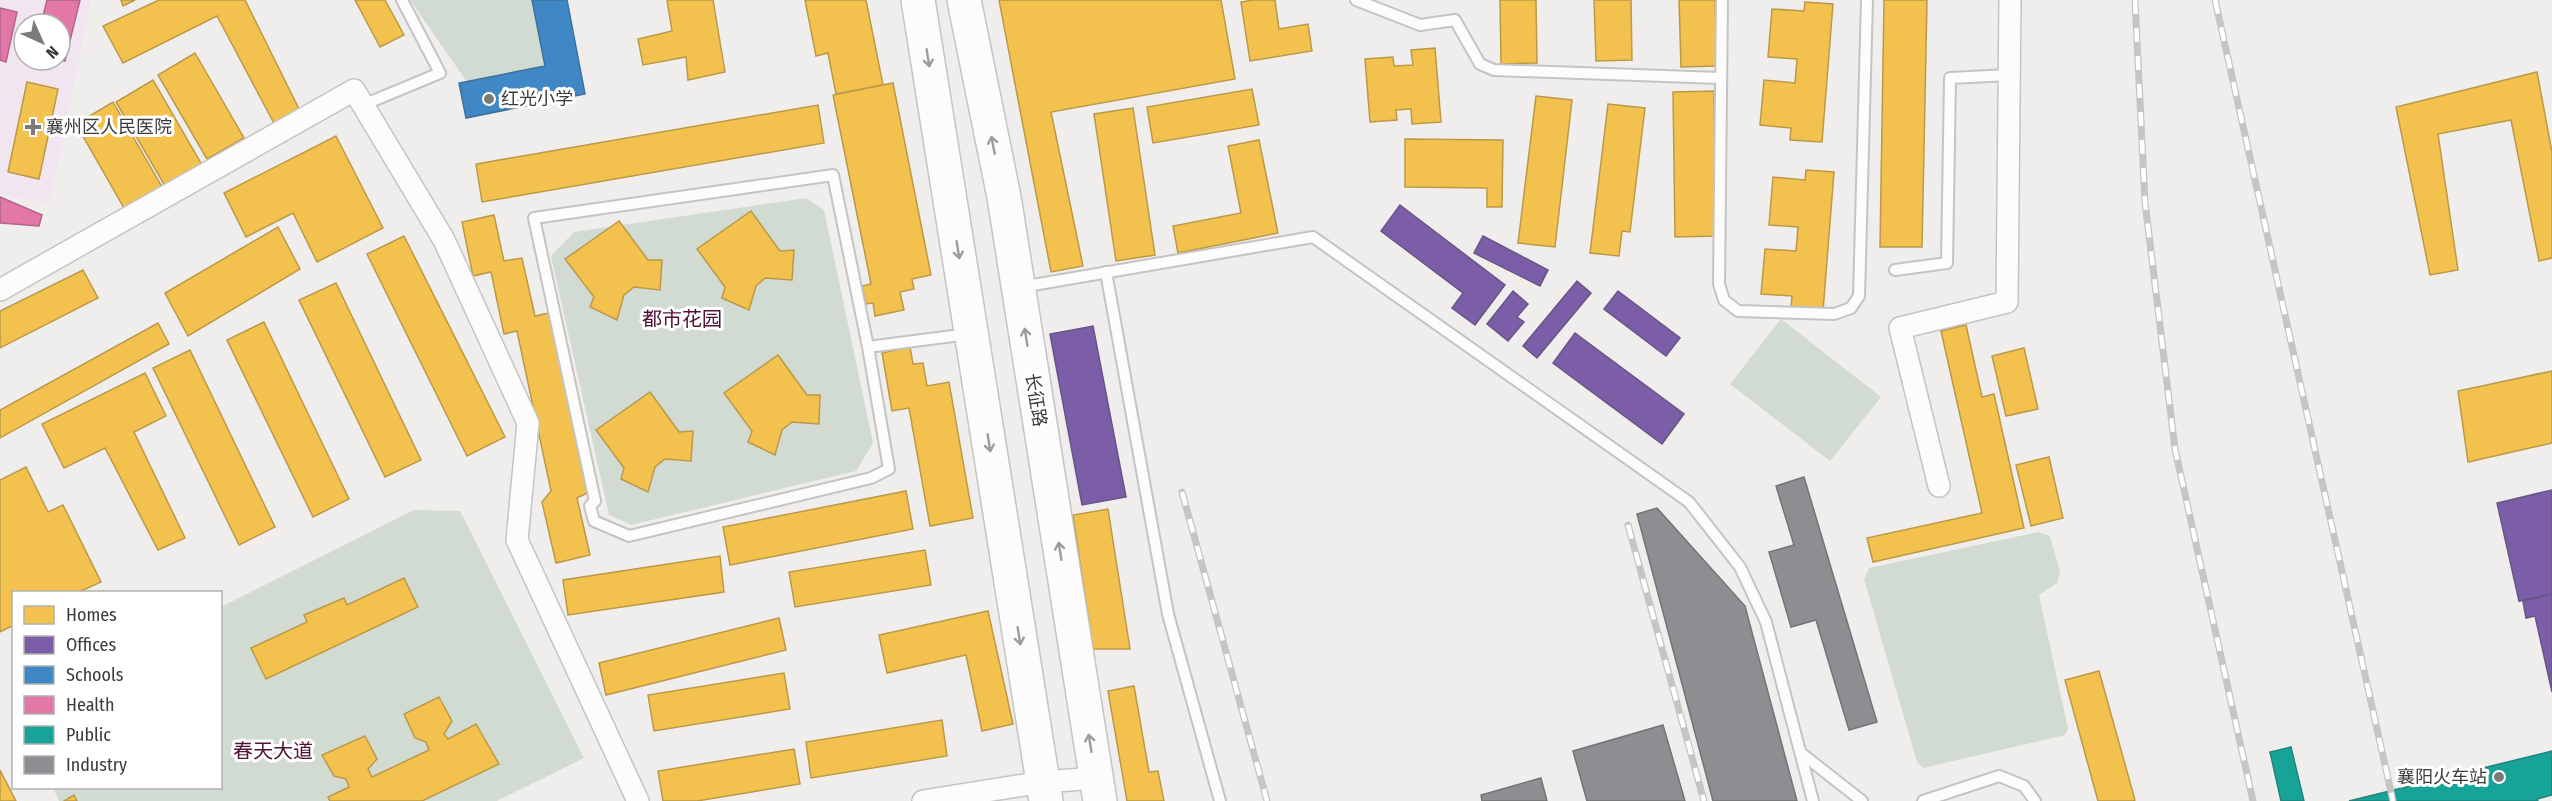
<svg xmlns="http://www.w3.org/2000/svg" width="2552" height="801" viewBox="0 0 2552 801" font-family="'Fira Sans Condensed','Noto Sans SC',sans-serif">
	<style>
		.medical { fill: #f1e6ef; fill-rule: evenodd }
		.green { fill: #d1dbd1 }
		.homes { fill: #f2c14e; stroke: #bb9948; stroke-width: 1.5 }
		.offices { fill: #7b5ea7; stroke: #685486; stroke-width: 1.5 }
		.schools { fill: #3f88c5; stroke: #3e719b; stroke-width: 1.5 }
		.health { fill: #e377a8; stroke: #b16587; stroke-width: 1.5 }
		.public { fill: #17a398; stroke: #22847c; stroke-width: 1.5 }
		.industry { fill: #8d8d92; stroke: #747477; stroke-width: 1.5 }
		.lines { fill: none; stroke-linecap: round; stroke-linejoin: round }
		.service-casing { stroke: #c5c4c2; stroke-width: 14 }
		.minor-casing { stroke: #c5c4c2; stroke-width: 24 }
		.primary-casing { stroke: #c5c4c2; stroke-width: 36 }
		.service { stroke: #fdfcfc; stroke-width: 10 }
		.minor { stroke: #fdfcfc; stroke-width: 21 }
		.primary { stroke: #fdfcfc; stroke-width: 33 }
		.rail-casing { stroke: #c6c5c4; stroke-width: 7 }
		.rail { stroke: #fff; stroke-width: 4.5; stroke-dasharray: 14; stroke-linecap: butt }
		.oneway { stroke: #9c9c9a }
		.poi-dot { fill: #7a7a78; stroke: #fff; stroke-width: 2 }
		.labels { text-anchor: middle; stroke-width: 6; stroke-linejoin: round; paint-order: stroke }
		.poi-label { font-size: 18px; fill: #3b3b39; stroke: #fff; text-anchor: start }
		.street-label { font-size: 18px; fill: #3b3b39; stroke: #fff }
		.neighbourhood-label { font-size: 20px; fill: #511132; stroke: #fff }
	</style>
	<rect width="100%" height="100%" fill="#f0eeec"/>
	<path class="medical" d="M0,0h91l-41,204 -50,-10zM24,24h36v36h-36z"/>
	<g class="green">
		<path d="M410,0h122l13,66 -78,16z"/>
		<path d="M806,198l18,12 49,233 -17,28 -225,54 -22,-10 -58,-259 23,-24z"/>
		<path d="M1781,319l100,78 -51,64 -100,-77z"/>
		<path d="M414,510l46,1 124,247 -87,43h-438l-6,-13h167l1,-181z"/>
		<path d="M2039,532l11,4 10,37 -3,10 -18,12 29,134 -3,6 -142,33 -6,-6 -53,-183 5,-11z"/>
	</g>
	<g class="homes">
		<path d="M121,0h14l-12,6z"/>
		<path d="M159,0h86l56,113 -25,14 -59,-111 -94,47 -20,-37z"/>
		<path d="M355,0h30l19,35 -24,12z"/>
		<path d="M667,0h46l12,72 -37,8 -2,-23 -43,8 -5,-26 34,-8z"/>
		<path d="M805,0h61l17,85 -47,9 -8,-41 -12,3z"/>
		<path d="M999,0h222l14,79 -184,33 32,154 -32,6z"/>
		<path d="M1253,0h22l4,29 29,-5 4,27 -62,10 -9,-59z"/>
		<path d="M1500,0h36l1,63 -36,1z"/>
		<path d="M1594,0h37l1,60 -36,1z"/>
		<path d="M1679,0h36l2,66 -36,1z"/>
		<path d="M1884,0h43l-5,247h-42z"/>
		<path d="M1805,2l28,2 -11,138 -32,-2 1,-12 -31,-3 4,-45 31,3 2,-24 -29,-2 4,-48 32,2z"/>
		<path d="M1435,48l6,74 -29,2 -1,-15 -15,1 1,10 -27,2 -5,-63 28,-2 1,9 19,-1 -2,-15z"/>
		<path d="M195,53l49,85 -37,21 -49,-84z"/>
		<path d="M2537,72l15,80v106l-13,3 -28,-141 -73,14 20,136 -28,5 -34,-168z"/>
		<path d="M153,80l49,85 -37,21 -49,-84z"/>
		<path d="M27,82l31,7 -19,90 -31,-7z"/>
		<path d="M893,83l38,192 -19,4 2,10 -14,3 4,18 -29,6 -2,-13 -7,1 -4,-18 9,-2 -38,-189z"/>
		<path d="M1252,89l7,36 -106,18 -6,-36z"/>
		<path d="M1714,91l2,145 -41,1 -2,-145z"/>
		<path d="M1536,96l36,4 -17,147 -37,-4z"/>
		<path d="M113,102l49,85 -38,21 -48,-84z"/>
		<path d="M1608,104l37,4 -15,124 -8,-1 -3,25 -29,-3z"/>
		<path d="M818,105l6,38 -342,59 -6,-38z"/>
		<path d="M1133,108l22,147 -39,6 -22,-147z"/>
		<path d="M336,136l47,92 -66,34 -24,-49 -47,24 -22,-44z"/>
		<path d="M1405,139l98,1 -1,67h-15v-19l-82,-1z"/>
		<path d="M1259,140l19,93 -100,20 -5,-27 68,-13 -13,-67z"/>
		<path d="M1806,170l28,2 -11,139 -32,-3 1,-12 -31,-2 4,-45 31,2 2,-24 -29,-2 4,-48 32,3z"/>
		<path d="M751,211l29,40 14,-1 -2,30 -27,-2 -9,8 -7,24 -27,-12 3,-11 -28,-38z"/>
		<path d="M494,215l10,46 18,-3 13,58 14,-3 38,180 -10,5 13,57 -34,8 -14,-61 9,-11 -34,-160 -13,3 -13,-62 -18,4 -11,-54z"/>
		<path d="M619,221l29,39h14l-2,30 -26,-3 -10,8 -7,25 -27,-13 4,-10 -29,-38z"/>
		<path d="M278,227l22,42 -112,67 -23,-43z"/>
		<path d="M404,236l101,201 -38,19 -100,-202z"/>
		<path d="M83,270l15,28 -98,50v-37z"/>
		<path d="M336,283l85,177 -36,17 -86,-177z"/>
		<path d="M264,322l85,177 -36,18 -86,-177z"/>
		<path d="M158,323l11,21 -169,94v-28z"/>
		<path d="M1966,325l16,72 12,-3 30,134 -151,34 -6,-24 115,-25 -41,-182z"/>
		<path d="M910,347l3,17 10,-1 4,23 22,-4 24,136 -43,8 -21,-118 -17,3 -10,-58z"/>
		<path d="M2024,348l14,61 -32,7 -14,-60z"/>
		<path d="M190,350l85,177 -36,18 -86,-177z"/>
		<path d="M778,355l29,40h13l-1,29 -27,-2 -10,8 -7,25 -27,-13 4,-11 -28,-38z"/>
		<path d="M2552,371v72l-84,19 -10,-71z"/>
		<path d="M145,373l21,43 -32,16 51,106 -27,12 -53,-102 -41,20 -22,-44z"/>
		<path d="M650,392l29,40 14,-1 -2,30 -26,-2 -10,8 -7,25 -27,-13 3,-11 -28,-38z"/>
		<path d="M2049,457l14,61 -32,8 -15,-61z"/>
		<path d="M26,467l22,45 15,-7 38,77 -22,10h-65v33l-14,7v-152z"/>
		<path d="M906,491l7,38 -183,36 -7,-38z"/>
		<path d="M1108,509l22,140h-37l-20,-134z"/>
		<path d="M925,550l6,35 -136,22 -6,-35z"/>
		<path d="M720,556l4,36 -156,23 -5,-35z"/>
		<path d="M404,578l14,29 -152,72 -15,-31 56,-26 -3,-7 40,-17 3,7z"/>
		<path d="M988,611l25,113 -31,7 -16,-76 -79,18 -8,-38z"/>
		<path d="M779,618l7,32 -180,45 -7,-32z"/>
		<path d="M2099,671l36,129 -2,1h-35l-33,-121z"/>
		<path d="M784,673l6,36 -136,22 -6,-36z"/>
		<path d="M1134,686l15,86 9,-1 6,30h-37l-19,-110z"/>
		<path d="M439,697l13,24 -8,13 4,5 28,-15 23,40 -77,37h-92l-2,-4 21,-10 -3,-8 -12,-3 -12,-21 43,-19 12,23 -9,10 4,8 57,-27 -3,-8 -11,-4 -11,-24z"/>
		<path d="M942,720l5,36 -136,22 -5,-36z"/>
		<path d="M794,749l6,35 -103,17h-34l-5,-30z"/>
		<path d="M0,770l16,31h-16z"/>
		<path d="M74,795l3,6h-13z"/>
	</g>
	<g class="offices">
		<path d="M1400,205l105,80 -30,40 -23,-17 11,-15 -82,-62z"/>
		<path d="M1483,236l65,34 -8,16 -66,-33z"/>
		<path d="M1577,281l14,12 -54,65 -14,-12z"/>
		<path d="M1513,291l15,13 -11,13 7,5 -16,19 -21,-17z"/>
		<path d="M1618,291l62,47 -14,18 -62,-47z"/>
		<path d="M1093,326l33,171 -44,8 -32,-171z"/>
		<path d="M1575,333l109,81 -22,30 -109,-81z"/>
		<path d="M2552,490v104l-33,7 -22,-98z"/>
		<path d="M2552,594v98l-17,-76 -9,2 -3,-17z"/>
	</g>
	<path class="schools" d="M532,0h35l18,94 -119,24 -7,-35 86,-17z"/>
	<g class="health">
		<path d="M47,0h33l-15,61 -5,-1v-36h-19z"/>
		<path d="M0,8l17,4 -11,50 -6,-2z"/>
		<path d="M0,197l42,18 -3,11 -39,-3z"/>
	</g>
	<g class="public">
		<path d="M2291,747l13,54h-23l-11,-49z"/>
		<path d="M2552,751v44l-15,4 1,2h-189z"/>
	</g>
	<g class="industry">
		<path d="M1804,477l73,245 -28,8 -33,-110 -25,7 -22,-75 25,-7 -18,-59z"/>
		<path d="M1657,508l88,98 52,195h-84l-76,-287z"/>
		<path d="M1663,725l22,76h-98l-14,-50z"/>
		<path d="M1541,778l6,23h-65l-1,-6z"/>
	</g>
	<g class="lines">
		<defs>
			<g id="service">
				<path d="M1356,0l64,25 35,-5 25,44 14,6 226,8"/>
				<path d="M1722,0l-3,284 5,16 14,11 96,3 17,-6 8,-12 8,-296"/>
				<path d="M363,105l77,-32 -38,-73"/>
				<path d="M1895,270l52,-7 3,-185 59,-3"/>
				<path d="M1106,272l62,342 52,187"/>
				<path d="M1021,287l292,-50 376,265 51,65 26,55 47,179"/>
				<path d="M868,347l-35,-172 -299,43 61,283 -5,5 4,15 35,15 242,-58 18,-9 -21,-122 100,-13"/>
				<path d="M1801,753l61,48"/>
				<path d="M1923,801l76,-25 25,10 11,15"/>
			</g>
			<g id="minor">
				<path d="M0,290l354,-200 90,150 84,183 -11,117 121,261"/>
				<path d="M1939,486l-39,-158 107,-26 3,-302"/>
				<path d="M923,801l120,-19 53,-4"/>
			</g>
			<g id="primary">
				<path d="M918,0l128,801"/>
				<path d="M964,0l40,197 96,604"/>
			</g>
		</defs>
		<use href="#service" class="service-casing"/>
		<use href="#minor" class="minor-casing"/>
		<use href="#primary" class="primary-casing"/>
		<use href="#service" class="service"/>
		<use href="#minor" class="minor"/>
		<use href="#primary" class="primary"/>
		<defs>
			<g id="rail">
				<path d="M2135,0l10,202 30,247 78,352"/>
				<path d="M2215,0l178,801"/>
				<path d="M1182,492l85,309"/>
				<path d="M1628,525l76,276"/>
			</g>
		</defs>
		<use href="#rail" class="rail-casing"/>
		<use href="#rail" class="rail"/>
	</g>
	<defs><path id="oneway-shaft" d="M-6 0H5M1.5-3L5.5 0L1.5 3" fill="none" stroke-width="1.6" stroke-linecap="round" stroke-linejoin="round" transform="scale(1.5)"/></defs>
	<g class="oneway">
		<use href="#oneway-shaft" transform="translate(928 58) rotate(81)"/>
		<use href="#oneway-shaft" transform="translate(993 145) rotate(-101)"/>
		<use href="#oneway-shaft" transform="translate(958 250) rotate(81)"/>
		<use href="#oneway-shaft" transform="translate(1026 337) rotate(-99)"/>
		<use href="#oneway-shaft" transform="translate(989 443) rotate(81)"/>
		<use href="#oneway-shaft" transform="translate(1060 551) rotate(-99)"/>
		<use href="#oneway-shaft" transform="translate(1019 636) rotate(81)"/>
		<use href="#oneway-shaft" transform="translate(1090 743) rotate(-99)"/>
	</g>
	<g class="poi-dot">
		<circle cx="489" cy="99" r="6"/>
		<path d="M30 118h6v6h6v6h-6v6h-6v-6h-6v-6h6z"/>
		<circle cx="2499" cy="777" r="6"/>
	</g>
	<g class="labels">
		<g class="poi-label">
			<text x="501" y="105">红光小学</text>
			<text x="46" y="133">襄州区人民医院</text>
			<text x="2487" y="783" text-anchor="end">襄阳火车站</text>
		</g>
		<g class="street-label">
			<text transform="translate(1036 400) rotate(81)" y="6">长征路</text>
		</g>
		<g class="neighbourhood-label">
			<text x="682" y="326">都市花园</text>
			<text x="273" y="758">春天大道</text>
		</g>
	</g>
	<rect x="12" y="591" width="210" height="198" fill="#ffffff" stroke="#b1b1b0" stroke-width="1.5"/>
	<rect x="24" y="606" width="30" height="18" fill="#f2c14e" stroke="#b1b1b0" stroke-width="1.5"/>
	<text x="66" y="621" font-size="18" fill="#3b3b39">Homes</text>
	<rect x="24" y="636" width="30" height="18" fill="#7b5ea7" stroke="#b1b1b0" stroke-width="1.5"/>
	<text x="66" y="651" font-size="18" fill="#3b3b39">Offices</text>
	<rect x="24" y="666" width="30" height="18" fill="#3f88c5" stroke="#b1b1b0" stroke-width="1.5"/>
	<text x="66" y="681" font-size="18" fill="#3b3b39">Schools</text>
	<rect x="24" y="696" width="30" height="18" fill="#e377a8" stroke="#b1b1b0" stroke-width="1.5"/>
	<text x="66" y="711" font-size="18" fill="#3b3b39">Health</text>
	<rect x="24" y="726" width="30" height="18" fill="#17a398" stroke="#b1b1b0" stroke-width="1.5"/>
	<text x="66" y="741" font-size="18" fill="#3b3b39">Public</text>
	<rect x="24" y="756" width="30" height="18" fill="#8d8d92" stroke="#b1b1b0" stroke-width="1.5"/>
	<text x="66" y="771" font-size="18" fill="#3b3b39">Industry</text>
	<g transform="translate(42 42) rotate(135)"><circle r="28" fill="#ffffff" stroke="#b1b1b0" stroke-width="1.5"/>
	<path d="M0-4.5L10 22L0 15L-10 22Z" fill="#7a7a78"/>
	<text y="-9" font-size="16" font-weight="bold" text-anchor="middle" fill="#3b3b39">N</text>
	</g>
</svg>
